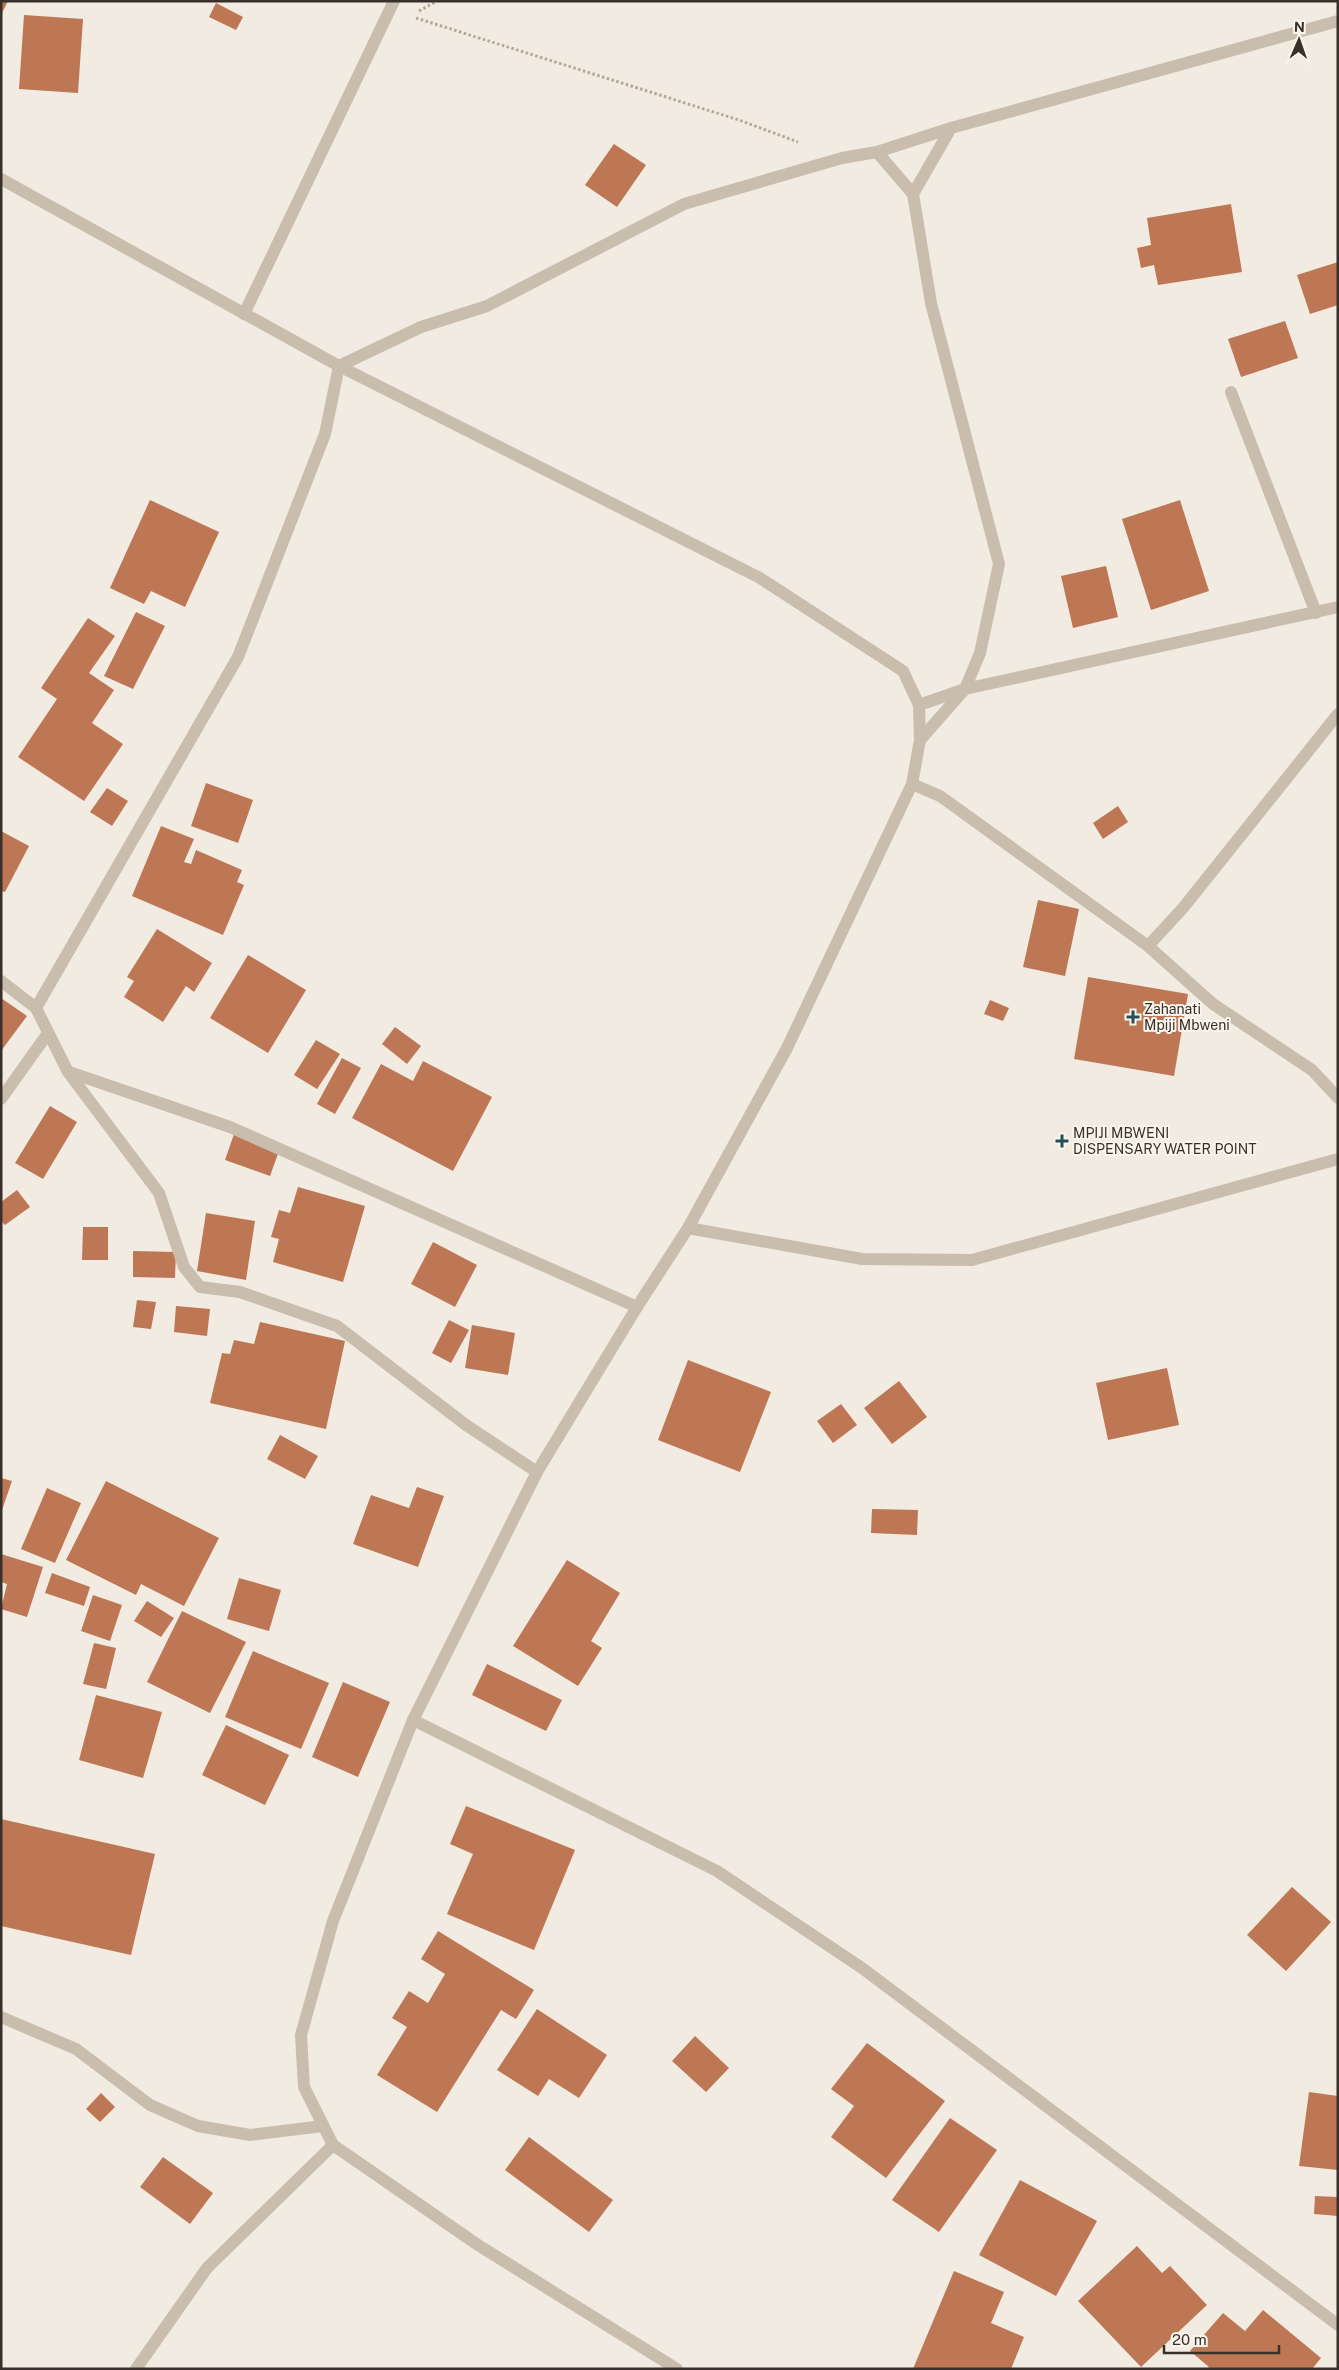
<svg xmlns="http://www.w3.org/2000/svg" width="1339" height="2370" viewBox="0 0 1339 2370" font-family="'Public Sans',sans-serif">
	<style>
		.building { fill: #bd7754 }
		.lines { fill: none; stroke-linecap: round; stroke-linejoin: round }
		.path { stroke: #b5a798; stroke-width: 3; stroke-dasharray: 2.5 2.5; stroke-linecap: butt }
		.street { stroke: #c9bdad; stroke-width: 12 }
		.poi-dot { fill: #244f57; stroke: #f9f5ed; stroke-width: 2 }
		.labels { text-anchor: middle; stroke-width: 4; stroke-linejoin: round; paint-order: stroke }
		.poi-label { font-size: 14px; fill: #38312b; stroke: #f9f5ed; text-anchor: start }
	</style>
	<rect width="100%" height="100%" fill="#f2ebe1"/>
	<g class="building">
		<path d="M1,1h7l-7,14z"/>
		<path d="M216,3l27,14 -7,13 -27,-13z"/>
		<path d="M24,15l59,4 -5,74 -59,-4z"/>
		<path d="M614,144l32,21 -29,42 -32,-22z"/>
		<path d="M1231,204l11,68 -84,13 -4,-20 -13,3 -4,-20 14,-3 -4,-27z"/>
		<path d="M1338,262v43l-28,9 -13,-39z"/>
		<path d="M1285,321l13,37 -57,19 -13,-38z"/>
		<path d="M150,500l69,32 -34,75 -34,-16 -7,13 -34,-16z"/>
		<path d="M1180,500l29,91 -58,19 -29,-91z"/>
		<path d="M1106,566l12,51 -45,11 -12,-52z"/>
		<path d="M136,612l29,14 -32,63 -29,-13z"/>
		<path d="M88,618l27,18 -26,37 25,17 -22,33 31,21 -39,57 -66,-44 39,-58 -16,-11z"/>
		<path d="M206,783l47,17 -15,43 -47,-17z"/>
		<path d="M107,788l21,13 -16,25 -22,-14z"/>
		<path d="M1118,806l10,16 -25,17 -10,-16z"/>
		<path d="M161,826l33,13 -10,23 7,2 5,-14 46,20 -5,12 7,3 -21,50 -91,-39z"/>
		<path d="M1,831l28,15 -24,46 -4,-1z"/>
		<path d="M1038,900l41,9 -14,67 -42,-9z"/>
		<path d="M157,929l55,34 -18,29 -8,-6 -23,36 -39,-25 10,-16 -7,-4z"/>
		<path d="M248,955l58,35 -38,63 -58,-35z"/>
		<path d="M1088,977l100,17 -14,82 -100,-17z"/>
		<path d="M1,998l26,18 -26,35z"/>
		<path d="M990,1000l19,8 -6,13 -19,-7z"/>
		<path d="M395,1027l26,19 -14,18 -25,-20z"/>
		<path d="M316,1040l24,14 -23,35 -23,-14z"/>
		<path d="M342,1058l19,10 -26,46 -18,-10z"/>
		<path d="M423,1061l69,36 -39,74 -101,-53 29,-54 32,17z"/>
		<path d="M50,1106l27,16 -34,57 -28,-16z"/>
		<path d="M234,1134l45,17 -9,25 -45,-16z"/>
		<path d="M298,1187l67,19 -22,76 -70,-20 6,-23 -8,-2 8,-27 11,3z"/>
		<path d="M17,1190l13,17 -25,18 -4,-4v-19z"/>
		<path d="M206,1213l49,8 -9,59 -49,-9z"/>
		<path d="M83,1227h25v33h-26z"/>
		<path d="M433,1242l44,23 -22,42 -44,-23z"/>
		<path d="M133,1251l43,1 -1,26 -42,-1z"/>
		<path d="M137,1300l19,2 -5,27 -18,-2z"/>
		<path d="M176,1306l34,3 -3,27 -33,-4z"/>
		<path d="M449,1320l20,10 -18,33 -19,-10z"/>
		<path d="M260,1322l85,19 -19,88 -116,-26 12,-50 8,1 4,-14 20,4z"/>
		<path d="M472,1325l43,8 -7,42 -43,-7z"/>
		<path d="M688,1360l83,32 -31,80 -82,-32z"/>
		<path d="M1167,1368l12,57 -71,15 -12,-57z"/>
		<path d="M899,1381l28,36 -35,27 -28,-36z"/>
		<path d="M841,1404l16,21 -24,18 -16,-22z"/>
		<path d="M280,1435l38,21 -13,23 -38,-20z"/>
		<path d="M1,1478l11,3 -10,29h-1z"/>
		<path d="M106,1481l113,57 -35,68 -43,-22 -5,11 -70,-35z"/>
		<path d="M417,1487l27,9 -26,71 -65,-23 18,-49 38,13z"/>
		<path d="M47,1488l34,15 -26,60 -34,-14z"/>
		<path d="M872,1509l46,1 -1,25 -46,-2z"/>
		<path d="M1,1554l42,13 -16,50 -26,-8 6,-25 -6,-2z"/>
		<path d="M567,1560l53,33 -29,48 11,7 -24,38 -65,-40z"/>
		<path d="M52,1573l38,14 -6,19 -39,-13z"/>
		<path d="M239,1578l42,12 -12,41 -42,-12z"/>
		<path d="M93,1595l29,10 -12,36 -29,-10z"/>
		<path d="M147,1601l27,17 -13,19 -27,-16z"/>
		<path d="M182,1611l64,31 -36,71 -63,-31z"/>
		<path d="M94,1643l22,5 -10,41 -23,-5z"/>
		<path d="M253,1651l76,32 -28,66 -76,-32z"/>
		<path d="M487,1664l75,36 -16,31 -74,-36z"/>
		<path d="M343,1682l47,20 -32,75 -46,-20z"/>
		<path d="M96,1695l66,17 -19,66 -64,-18z"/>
		<path d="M226,1725l63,30 -24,50 -63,-30z"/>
		<path d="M466,1806l109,44 -41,100 -87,-36 26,-60 -23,-10z"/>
		<path d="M1,1819l154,35 -24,101 -130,-29z"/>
		<path d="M1292,1887l39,35 -45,49 -39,-36z"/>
		<path d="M438,1931l96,59 -18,29 -15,-9 -64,102 -60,-37 30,-48 -15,-9 17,-27 19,12 17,-29 -24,-15z"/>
		<path d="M537,2009l70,46 -28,43 -30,-19 -11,17 -41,-26z"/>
		<path d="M695,2036l34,32 -23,24 -34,-31z"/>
		<path d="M867,2043l78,58 -59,77 -55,-41 23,-31 -23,-17z"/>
		<path d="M1309,2092l29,4v74l-39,-4z"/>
		<path d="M101,2093l14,14 -15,15 -14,-13z"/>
		<path d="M950,2118l47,32 -58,82 -47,-32z"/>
		<path d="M529,2137l84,63 -24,32 -84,-62z"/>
		<path d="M163,2157l50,36 -23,31 -50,-37z"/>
		<path d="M1020,2180l77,41 -41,75 -77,-41z"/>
		<path d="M1315,2196l23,1v19l-24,-2z"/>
		<path d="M1137,2246l25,27 8,-7 37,39 -66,62 -63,-66z"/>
		<path d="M954,2271l50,21 -13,31 33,14 -13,32h-98z"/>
		<path d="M1263,2310l58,48 -9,11h-105l2,-2 -19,-16 33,-38 22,18z"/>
	</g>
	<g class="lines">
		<g class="path">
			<path d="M419,11l18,-10"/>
			<path d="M416,18l323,102 59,22"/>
		</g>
		<g class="street">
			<path d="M877,152l36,42"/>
			<path d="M1,179l338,187 421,212 143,93 16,34 1,35 -8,44 -125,264 -99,180 -51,79 -100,165 -124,248 -80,201 -32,114 3,52 29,58 145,100 199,124"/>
			<path d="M244,314l150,-313"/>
			<path d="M1231,392l85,221"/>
			<path d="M919,705l46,-16 373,-82"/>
			<path d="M920,740l45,-51 15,-36 19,-89 -68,-261 -18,-109 38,-66 387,-107"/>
			<path d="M912,784l28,12 208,150 65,58 99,66 26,28"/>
			<path d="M1148,946l35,-38 155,-194"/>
			<path d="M1,981l35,27 32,64 91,121 25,74 16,20 40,5 97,34 129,99 71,47"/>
			<path d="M36,1008l202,-351 87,-223 14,-68 82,-39 66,-21 197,-102 158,-46 35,-6 74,-24"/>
			<path d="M69,1072l161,55 407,180"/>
			<path d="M1,1099l47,-66"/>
			<path d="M688,1228l174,31 110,1 366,-101"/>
			<path d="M413,1720l304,151 145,97 476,357"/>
			<path d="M1,2017l75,32 74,56 48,21 52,9 73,-9"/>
			<path d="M136,2369l71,-101 126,-123"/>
		</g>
	</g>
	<g class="poi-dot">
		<path d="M1130.5 1009.5h5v5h5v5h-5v5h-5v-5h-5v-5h5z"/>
		<path d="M1059.5 1133.5h5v5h5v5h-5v5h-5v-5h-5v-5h5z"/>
	</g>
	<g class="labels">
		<g class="poi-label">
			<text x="1144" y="1014">Zahanati<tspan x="1144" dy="16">Mpiji Mbweni</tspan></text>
			<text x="1073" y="1138">MPIJI MBWENI<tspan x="1073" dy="16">DISPENSARY WATER POINT</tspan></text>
		</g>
	</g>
	<rect width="1339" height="2370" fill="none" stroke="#38312b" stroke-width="5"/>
	<g transform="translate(1299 40) rotate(2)" stroke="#f9f5ed" stroke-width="4" paint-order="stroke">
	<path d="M0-4L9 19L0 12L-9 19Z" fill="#38312b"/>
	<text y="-8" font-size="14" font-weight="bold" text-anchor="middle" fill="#38312b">N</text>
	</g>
	<path d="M1164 2345v8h115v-8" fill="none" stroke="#38312b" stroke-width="2.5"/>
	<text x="1172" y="2345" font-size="15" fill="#38312b" stroke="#f9f5ed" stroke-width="4" paint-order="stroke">20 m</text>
</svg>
